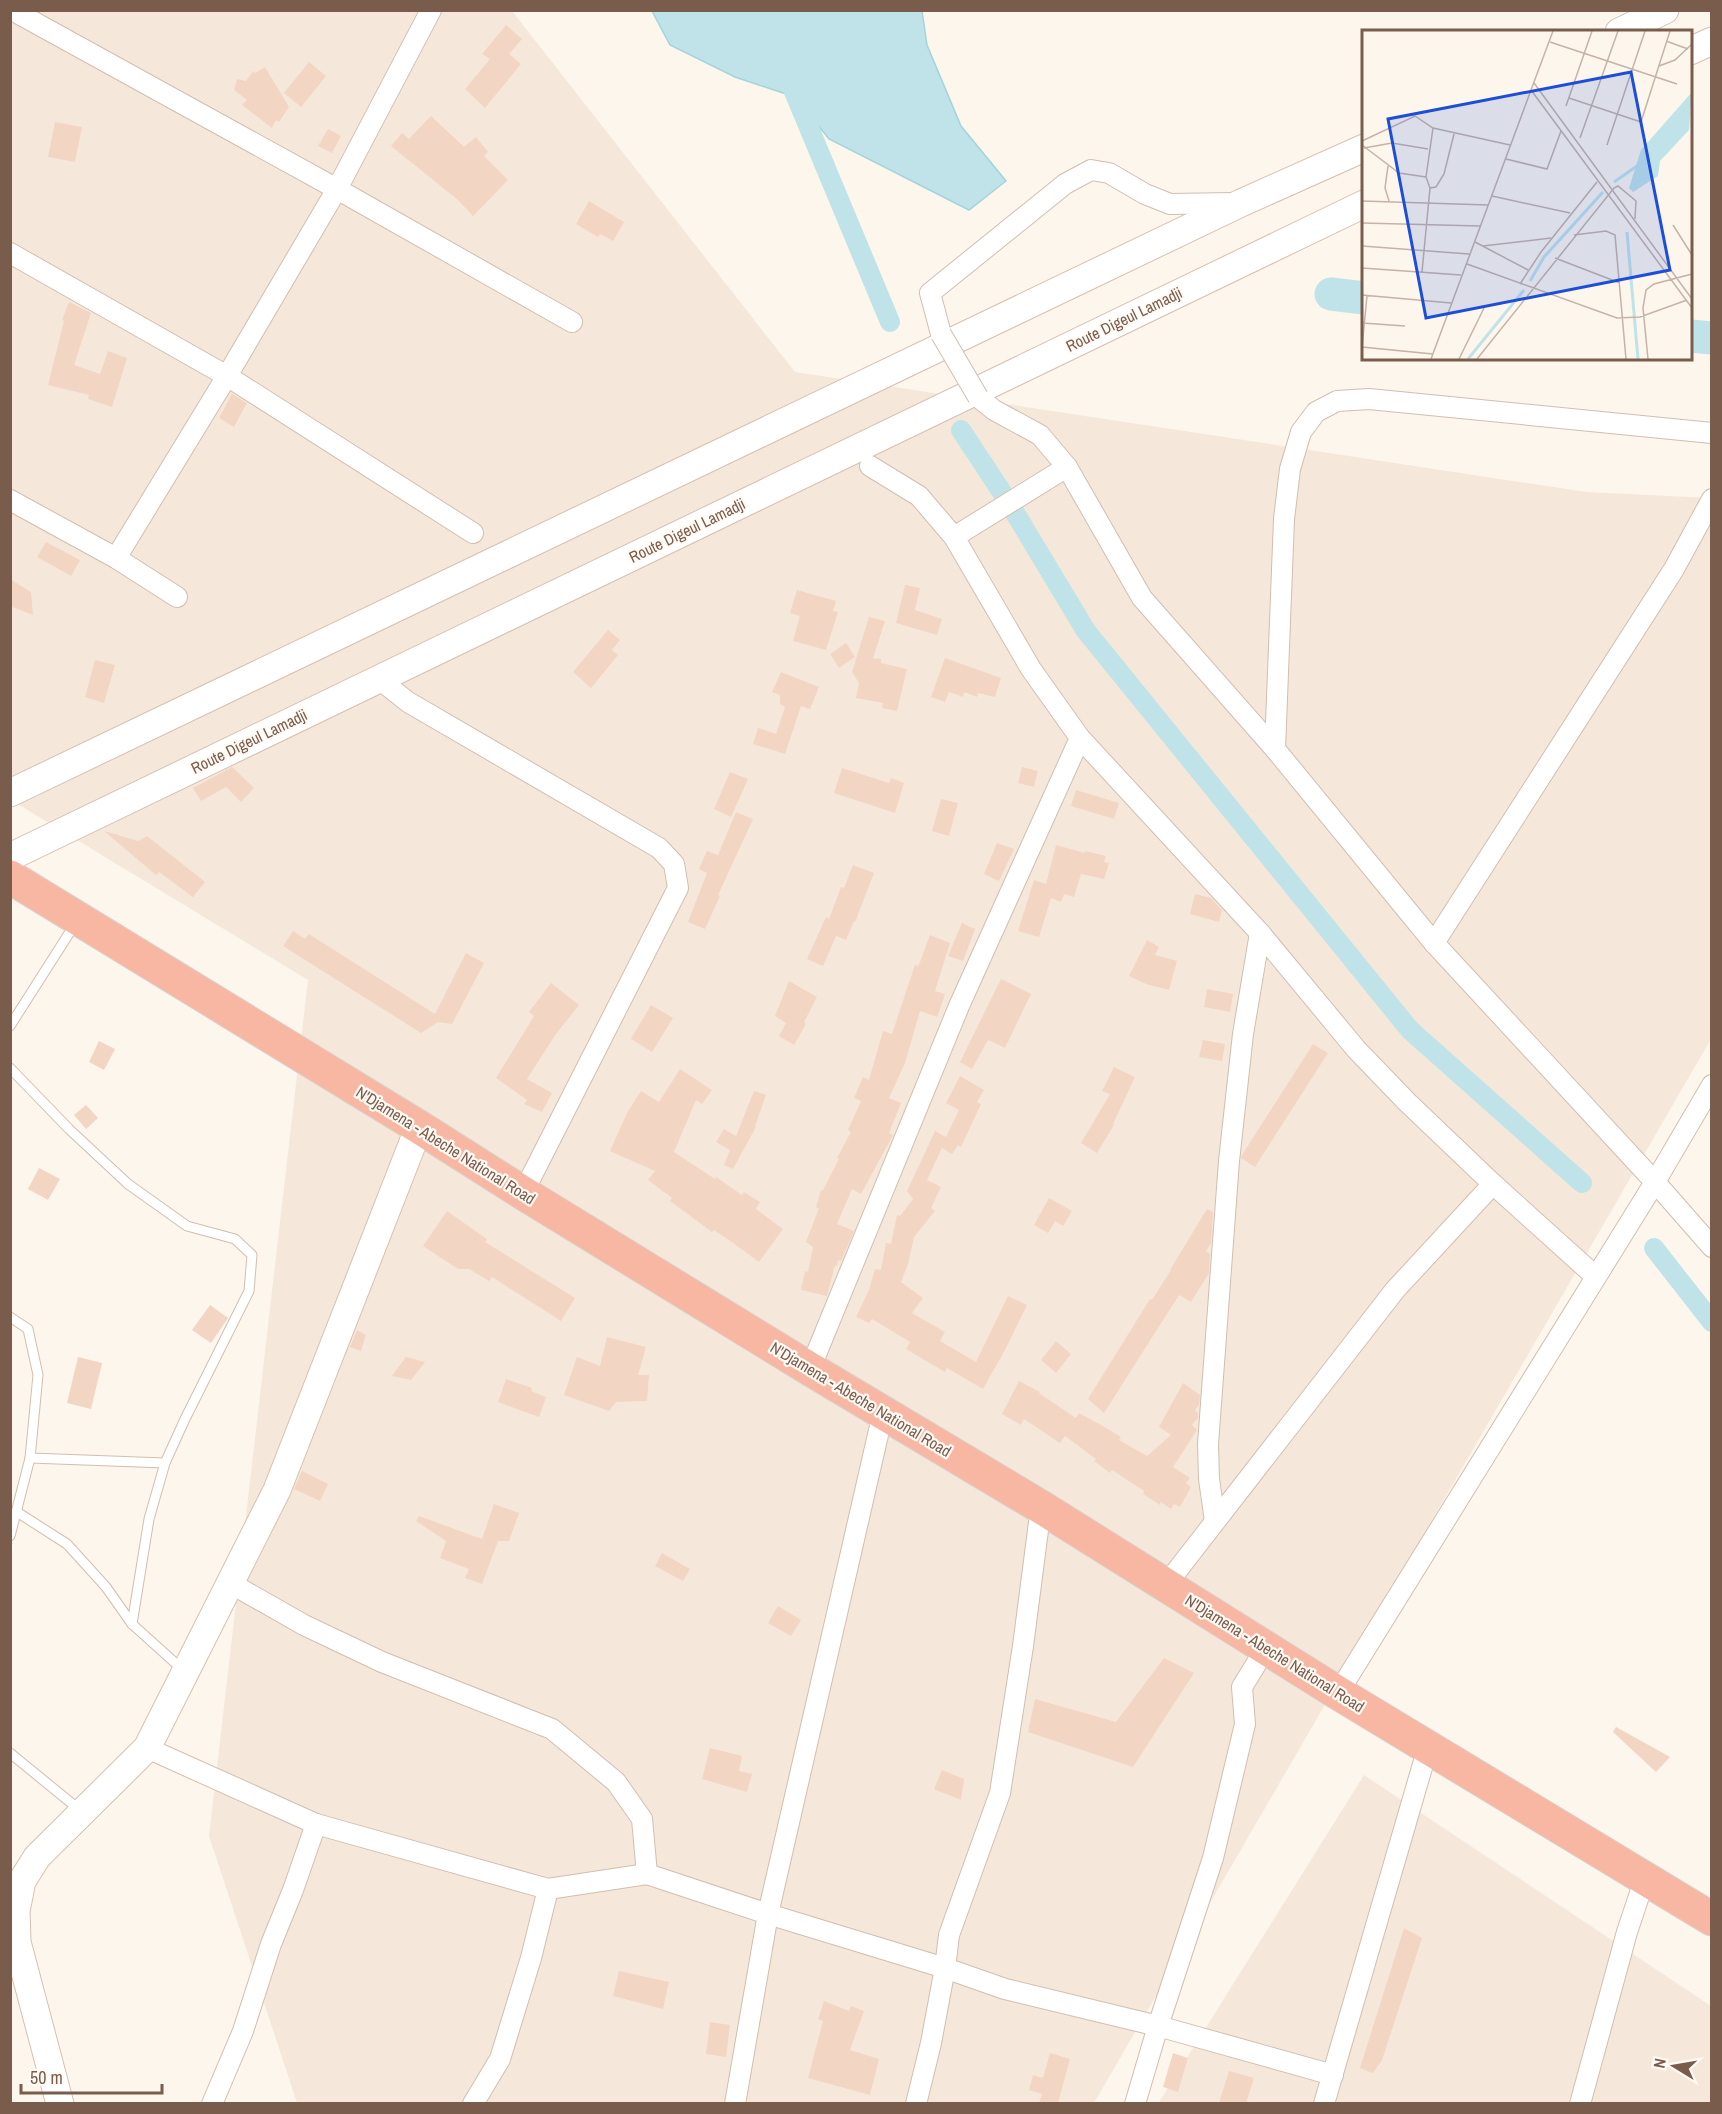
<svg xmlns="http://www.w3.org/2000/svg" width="1722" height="2114" viewBox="0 0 1722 2114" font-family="'Archivo Narrow',sans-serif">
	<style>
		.residential { fill: #f5e8da }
		.water { fill: #bfe3e8; stroke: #a5d3da; stroke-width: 1.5 }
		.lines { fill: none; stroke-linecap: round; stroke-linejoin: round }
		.canal { stroke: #bfe3e8; stroke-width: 20 }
		.river { stroke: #bfe3e8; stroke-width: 33 }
		.building { fill: #f3d5c3 }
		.lane-casing { stroke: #d1beb0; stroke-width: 11 }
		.street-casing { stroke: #d1beb0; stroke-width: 22 }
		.secondary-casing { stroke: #d6c0b0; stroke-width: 29 }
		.highway-casing { stroke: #dad1cd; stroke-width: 35 }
		.lane { stroke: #fff; stroke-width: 9 }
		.street { stroke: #fff; stroke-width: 20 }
		.secondary { stroke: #fff; stroke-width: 27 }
		.highway { stroke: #f7b7a3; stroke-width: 33 }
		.street-bridge-casing { stroke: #d1beb0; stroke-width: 22; stroke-linecap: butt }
		.street-bridge { stroke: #fff; stroke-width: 20 }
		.labels { text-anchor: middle; stroke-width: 4.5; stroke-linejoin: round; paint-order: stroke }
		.street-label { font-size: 16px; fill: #7a5c4d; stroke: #fffaf3 }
		.inset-river { fill: none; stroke: #bfe3e8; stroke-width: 3 }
		.inset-road { fill: none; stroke: #c5b3a7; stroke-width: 1.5 }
		.view { fill: #1d4ed8; fill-opacity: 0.15; stroke: #1d4ed8; stroke-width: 3 }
		.inset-edge { fill: none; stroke: #7a5c4d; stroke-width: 3 }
	</style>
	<rect width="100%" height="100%" fill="#fdf6ec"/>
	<g class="residential">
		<path d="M10,11h502l283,361 791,120 125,6v541l-617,1064h-797l-88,-267 99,-856 -297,-180z"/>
		<path d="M1364,1775l347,231v97l-553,1z"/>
	</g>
	<path class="water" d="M652,11h270l5,34 34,81 45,55 -37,29 -140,-71 -34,-42 -60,-20 -65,-32z"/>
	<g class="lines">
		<g class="canal">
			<path d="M787,75l103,247"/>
			<path d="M961,430l48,73 77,128 324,399 172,153"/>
			<path d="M1654,1248l58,74"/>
		</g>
		<g class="river">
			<path d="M1331,294l33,4"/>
			<path d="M1690,336l22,2"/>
		</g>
	</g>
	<g class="building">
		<path d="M506,25l16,14 -13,15 12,10 -36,44 -20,-19 25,-30 -8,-5z"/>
		<path d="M309,62l17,14 -25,31 -17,-14z"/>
		<path d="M265,67l24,40 -10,15 -3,-2 -4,8 -30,-23 5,-5 -13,-10 3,-11 9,2 7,-10 2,2z"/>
		<path d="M431,116l33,31 12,-10 12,15 -4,4 24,24 -35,36 -15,-16 -67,-54 11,-13 7,6z"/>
		<path d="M55,122l27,5 -7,35 -27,-5z"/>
		<path d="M328,129l13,7 -9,17 -14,-7z"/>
		<path d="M589,201l35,21 -11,19 -13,-7 -2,3 -22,-13z"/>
		<path d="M69,302l22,11 -17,52 26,9 8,-23 19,7 -15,49 -24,-8 1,-4 -41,-10 16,-64 -2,-1z"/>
		<path d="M232,394l15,9 -13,24 -15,-9z"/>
		<path d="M46,542l34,18 -9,16 -34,-19z"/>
		<path d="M10,579l21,13 2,23 -23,-9z"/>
		<path d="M905,585l15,3 -5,22 27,9 -5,16 -41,-12z"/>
		<path d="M797,590l39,11 -3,10 5,1 -12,38 -33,-9 7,-25 -10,-3z"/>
		<path d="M869,617l16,4 -12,37 8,1v4l26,6 -10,42 -15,-3 1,-5 -27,-5 3,-15 -7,-11z"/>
		<path d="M608,630l12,10 -8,10 6,5 -27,33 -18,-16z"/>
		<path d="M846,643l9,14 -16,11 -9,-14z"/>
		<path d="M945,658l56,20 -6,19 -17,-4 -1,4 -13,-5 -1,5 -14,-5 -4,10 -14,-5z"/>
		<path d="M95,660l20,5 -11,38 -19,-6z"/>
		<path d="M781,672l38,15 -9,22 -9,-3 -16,48 -32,-10 5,-16 18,6 9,-27 -5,-3v-9l-8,-3z"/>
		<path d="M232,767l22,21 -13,14 -15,-15 -25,14 -8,-13z"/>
		<path d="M1022,767l16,4 -4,16 -16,-4z"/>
		<path d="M842,768l47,15 2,-5 13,5 -9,30 -61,-20z"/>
		<path d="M730,772l18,7 -17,38 -17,-8z"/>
		<path d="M1076,790l43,13 -5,16 -43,-13z"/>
		<path d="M941,799l17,4 -9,33 -17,-5z"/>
		<path d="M736,812l17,7 -35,76 2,1 -15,33 -17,-7 19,-49 -8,-4 8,-18 11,4z"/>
		<path d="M104,831l34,10 9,-5 58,46 -12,15 -34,-25 -3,3z"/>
		<path d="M997,843l17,6 -15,32 -15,-7z"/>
		<path d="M1056,845l29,8v-2l21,5 -2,6 5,1 -5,16 -23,-5 -7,23 -10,-3 -3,8 -10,-4 -12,39 -21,-6 16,-51 12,4z"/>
		<path d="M853,865l21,8 -19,49 -1,-1 -8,19 -10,-4 -13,30 -16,-7 19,-42 3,2 12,-32 3,1z"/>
		<path d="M1195,894l16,4 11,12 -3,12 -29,-8z"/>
		<path d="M962,923l13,6 -12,32 -15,-5z"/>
		<path d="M293,931l12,8 4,-5 126,80 31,-61 18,10 -32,61 -14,-2 -17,11 -138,-87z"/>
		<path d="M930,935l20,8 -15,48 10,3 -8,23 -17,-6 -15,52 -16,35 12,5 -12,30 4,2 -32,59 -9,-5 -15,35 17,7 -13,30 -3,-1 -1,6 -2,-1 -8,31 -26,-6 4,-19 3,1 5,-25 -7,-5 13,-34 -3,-1 5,-17h2l16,-31 -2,-1 14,-26 -3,-2 13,-29 -7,-3 9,-21 6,3 14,-49 9,3 23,-69 3,1 2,-4z"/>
		<path d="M1147,940l12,7 -4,8 22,6 -8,29 -23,-6 -17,-8z"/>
		<path d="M1001,979l30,15 -26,54 -17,-8 -16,29 -12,-7z"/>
		<path d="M789,981l28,16 -13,25 2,2 -12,21 -15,-9 7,-13 -11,-7z"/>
		<path d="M551,983l28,22 -23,29 -29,45 25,14 -10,19 -18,-8 3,-4 -31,-22 38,-62 -5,-4z"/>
		<path d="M1207,989l26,5 -3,18 -26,-5z"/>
		<path d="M651,1005l22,13 -21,34 -21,-13z"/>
		<path d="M1203,1040l22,4 -3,17 -23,-4z"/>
		<path d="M99,1041l16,8 -11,21 -15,-8z"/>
		<path d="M1313,1044l15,9 -73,114 -14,-9 1,-3z"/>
		<path d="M1114,1067l21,10 -22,47 1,1 -17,28 -16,-10 29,-49 -8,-3z"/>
		<path d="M680,1069l32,21 -10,14 -6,-4 -22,52 41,27 1,-2 26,18 2,-3 16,10 -4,7 27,20 -24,33 -30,-22 -15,-10 -2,2 -42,-31 2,-3 -24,-18 7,-9 -45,-20 17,-38 14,-22 18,11z"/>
		<path d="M960,1076l24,14 -7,12 4,2 -20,43 -3,-2 -6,9 -10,-6 -15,32 14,7 -10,21 4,3 -21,26 -6,27 -7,18 22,16 -11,15 33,19 -5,9 36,21 32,-66 19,9 -22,45 -22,39 -36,-21 -2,4 -39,-23 4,-7 -38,-23 -3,4 -13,-6 13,-27 6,-21 6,1 5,-27 5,1 6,-29 3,1 13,-17 -6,-8 28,-60 11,6 13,-27 -13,-7z"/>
		<path d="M754,1091l12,4 -11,31 1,1 -23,42 -9,-4 6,-15 -14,-8 8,-13 12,7z"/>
		<path d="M86,1105l12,13 -12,11 -12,-14z"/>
		<path d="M39,1168l21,11 -12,21 -20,-11z"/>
		<path d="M1049,1198l23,13 -9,15 -8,-5 -7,12 -14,-8z"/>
		<path d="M1207,1209l6,3 -2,31 -5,8 4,3 -1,19 -18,29 -12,-7 -75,118 -16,-14 62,-100 2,1 19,-30h-1z"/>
		<path d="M447,1211l40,28 -2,3 90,56 -14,23 -69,-44 -3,4 -20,-12h-11l-35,-23z"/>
		<path d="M210,1305l18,13 -17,25 -19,-13z"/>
		<path d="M357,1330l9,5 -5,16 -11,-4z"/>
		<path d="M607,1337l39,10 -8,28h11l-2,26 -31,1 -7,9 -45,-16 13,-38 23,9z"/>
		<path d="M1056,1341l15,13 -15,19 -15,-13z"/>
		<path d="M78,1357l24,6 -11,46 -24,-6z"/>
		<path d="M406,1357l19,5 -14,18 -19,-4z"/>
		<path d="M506,1379l26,9 -1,3 15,6 -7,20 -41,-15z"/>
		<path d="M1019,1381l21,11 -1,1 37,25 3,-5 29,16 13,8 -2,3 28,16 24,-21 -12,-8 24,-44 17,12 -1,10 -4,5 3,3v5l-6,7 5,5 -24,37 17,11 -4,5 5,4 -11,20 -6,-3 -3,5 -10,-7 -1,3 -17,-11 1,-3 -32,-21 -2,3 -16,-12 2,-2 -31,-23 -5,7 -36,-24 -3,6 -19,-11z"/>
		<path d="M302,1471l26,13 -8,17 -26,-12z"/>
		<path d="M494,1504l25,9 -10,28h-11l-16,43 -17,-6 4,-9 -29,-11 6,-17 -30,-20 3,-5 63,23z"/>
		<path d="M662,1553l28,16 -7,12 -28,-15z"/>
		<path d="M778,1606l23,14 -10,16 -23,-13z"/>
		<path d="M1164,1658l30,15 -61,94 -105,-35 7,-33 81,23z"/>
		<path d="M1616,1727l54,30 -14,15 -43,-40z"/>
		<path d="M710,1748l32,8 -3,15 13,3 -5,18 -45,-13z"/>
		<path d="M942,1770l22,9 -3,21 -27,-11z"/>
		<path d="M1404,1928l18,10 -40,122 -9,13 -13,-5z"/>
		<path d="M619,1971l50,11 -6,27 -50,-13z"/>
		<path d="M824,2001l25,10 2,-5 13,5 -14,39 29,9 -9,36 -62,-17 15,-57 -5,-2z"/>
		<path d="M710,2022l20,3 -4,32 -20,-3z"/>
		<path d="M1050,2053l20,6 -12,44h-19l3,-9 -13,-4 4,-15 10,3z"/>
		<path d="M1173,2053l15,5 -10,34 -15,-5z"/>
		<path d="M1229,2071l25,7 -8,25h-27z"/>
	</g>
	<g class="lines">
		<defs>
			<g id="lane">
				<path d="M10,1026l65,-102"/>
				<path d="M10,1068l59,61 59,55 59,42 48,13 17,16 -3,36 -64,128 -20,44 -16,56 -17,105"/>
				<path d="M10,1317l18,12 10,46 -8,83 -20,78"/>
				<path d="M30,1458l135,5"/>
				<path d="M17,1512l50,32 39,43 26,37 51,46"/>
				<path d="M10,1753l71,58"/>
			</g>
			<g id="street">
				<path d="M12,10l325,179 235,133"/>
				<path d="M10,253l217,123 246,157"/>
				<path d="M941,334l-11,-41 135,-109 26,-14 18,3 36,21 25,10 65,-1"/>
				<path d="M978,397l16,13 46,25 27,32 75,131 133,151 159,194 221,239 57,65"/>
				<path d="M870,466l49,30 35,41 77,132 49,69 180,195 96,116 51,53 86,82 102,92"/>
				<path d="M10,500l106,58 61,39"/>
				<path d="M954,537l113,-70"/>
				<path d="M116,558l111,-182 110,-187 94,-179"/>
				<path d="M379,679l29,23 251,146 15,16 4,24 -155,305"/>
				<path d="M1275,749l9,-230 6,-50 11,-37 15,-20 21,-11 32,-2 343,34"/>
				<path d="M1434,943l240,-374 38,-70"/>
				<path d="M810,1369l149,-363 121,-268"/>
				<path d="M1215,1521l-6,-42 -1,-35 21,-283 14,-127 17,-101"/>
				<path d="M230,1583l74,42 78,37 170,67 64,53 26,37 5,55 121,40 177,54 60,21 153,37 175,49"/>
				<path d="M1165,1586l230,-296 98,-106"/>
				<path d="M1338,1693l317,-511 57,-97"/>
				<path d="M147,1748l169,76 232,65 99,-15"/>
				<path d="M212,2104l31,-73 28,-87 22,-54 23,-66"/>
				<path d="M473,2104l27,-45 31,-101 17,-69"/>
				<path d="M735,2104l33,-190 115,-501"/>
				<path d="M916,2104l15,-61 14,-75 4,-33 51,-142 23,-147 18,-139"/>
				<path d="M1135,2104l23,-78 55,-168 32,-134 -3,-37 24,-39"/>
				<path d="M1324,2104l104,-357"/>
				<path d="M1580,2104l47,-172 18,-54"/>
			</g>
			<g id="secondary">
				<path d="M1619,32l46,-22"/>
				<path d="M1690,51l22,-10"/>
				<path d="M10,793l1231,-590 123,-55"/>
				<path d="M10,857l1354,-653"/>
				<path d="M60,2104l-43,-162 -1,-31 6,-30 15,-24 110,-109 130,-258 142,-363"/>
			</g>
			<path id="highway" d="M10,877l409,250 104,66 287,176 231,138 297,186 374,226"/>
		</defs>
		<use href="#lane" class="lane-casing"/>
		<use href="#street" class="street-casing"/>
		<use href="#secondary" class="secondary-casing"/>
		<use href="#highway" class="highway-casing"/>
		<use href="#lane" class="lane"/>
		<use href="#street" class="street"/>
		<use href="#secondary" class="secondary"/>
		<use href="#highway" class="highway"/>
		<defs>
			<path id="street-bridge" d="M941,334l37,63"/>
		</defs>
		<use href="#street-bridge" class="street-bridge-casing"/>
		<use href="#street-bridge" class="street-bridge"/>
	</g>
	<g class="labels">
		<g class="street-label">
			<text transform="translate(1124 319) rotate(-26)" y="6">Route Digeul Lamadji</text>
			<text transform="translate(687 530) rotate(-26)" y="6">Route Digeul Lamadji</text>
			<text transform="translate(249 741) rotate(-26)" y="6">Route Digeul Lamadji</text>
			<text transform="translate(446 1145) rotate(32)" y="6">N'Djamena - Abeche National Road</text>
			<text transform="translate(861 1399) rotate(31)" y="6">N'Djamena - Abeche National Road</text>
			<text transform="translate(1275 1653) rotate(32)" y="6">N'Djamena - Abeche National Road</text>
		</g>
	</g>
	<g transform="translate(1362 30)">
		<rect width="330" height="330" fill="#fdf6ec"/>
		<path d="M330,62l-3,38 -29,31 -2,15 -25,16 -4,-4 12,-38z" fill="#bfe3e8"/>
		<path class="inset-river" d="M252,152l26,-18M265,202l11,127M168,251l14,-24 59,-65M106,329l56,-69"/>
		<path class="inset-road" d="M304,11l22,8M188,12l127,42M297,36l16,-6 17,-16M172,53l158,216M169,60l161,218M207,68l72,24 29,-91M204,76l26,-75M218,108l38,-107M0,111l53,-25 18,12 77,17M0,115l37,28 27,4M245,115l38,-114M2,118l28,-5 36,6M144,129l41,10 14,-38M26,136l-3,22 4,13M68,158l-4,-11 7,-49M130,166l78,17M0,171l126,4M0,193l118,3M311,195l19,30M212,205l32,-4 9,4 11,124M113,212l53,28M0,216l107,8M121,216l68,-8M193,228l65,25M105,234l150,54 23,-1 47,-17M0,238l99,7M60,242l8,-84 6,-1 8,-13 10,-40M158,254l21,-32 56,-70M0,265l89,8M5,266l-5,51 71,7M0,293l43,3M69,329l122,-328M97,329l26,-53M115,329l137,-171 4,-2 18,15 -1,18M286,329l-5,-51 3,-18 8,-6 38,-10"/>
		<path class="view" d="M269,42l39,198 -244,48 -38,-199z"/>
		<rect width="330" height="330" class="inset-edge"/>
	</g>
	<rect width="1722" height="2114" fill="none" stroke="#7a5c4d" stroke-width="24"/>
	<g transform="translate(1674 2066) rotate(281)" stroke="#fffaf3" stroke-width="4.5" paint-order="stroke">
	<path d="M0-4.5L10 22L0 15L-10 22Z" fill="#7a5c4d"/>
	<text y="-9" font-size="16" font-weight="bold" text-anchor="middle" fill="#7a5c4d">N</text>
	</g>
	<path d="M21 2084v9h141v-9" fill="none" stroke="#7a5c4d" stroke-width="3"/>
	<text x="30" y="2084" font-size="18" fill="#7a5c4d" stroke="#fffaf3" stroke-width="4.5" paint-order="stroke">50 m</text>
</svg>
